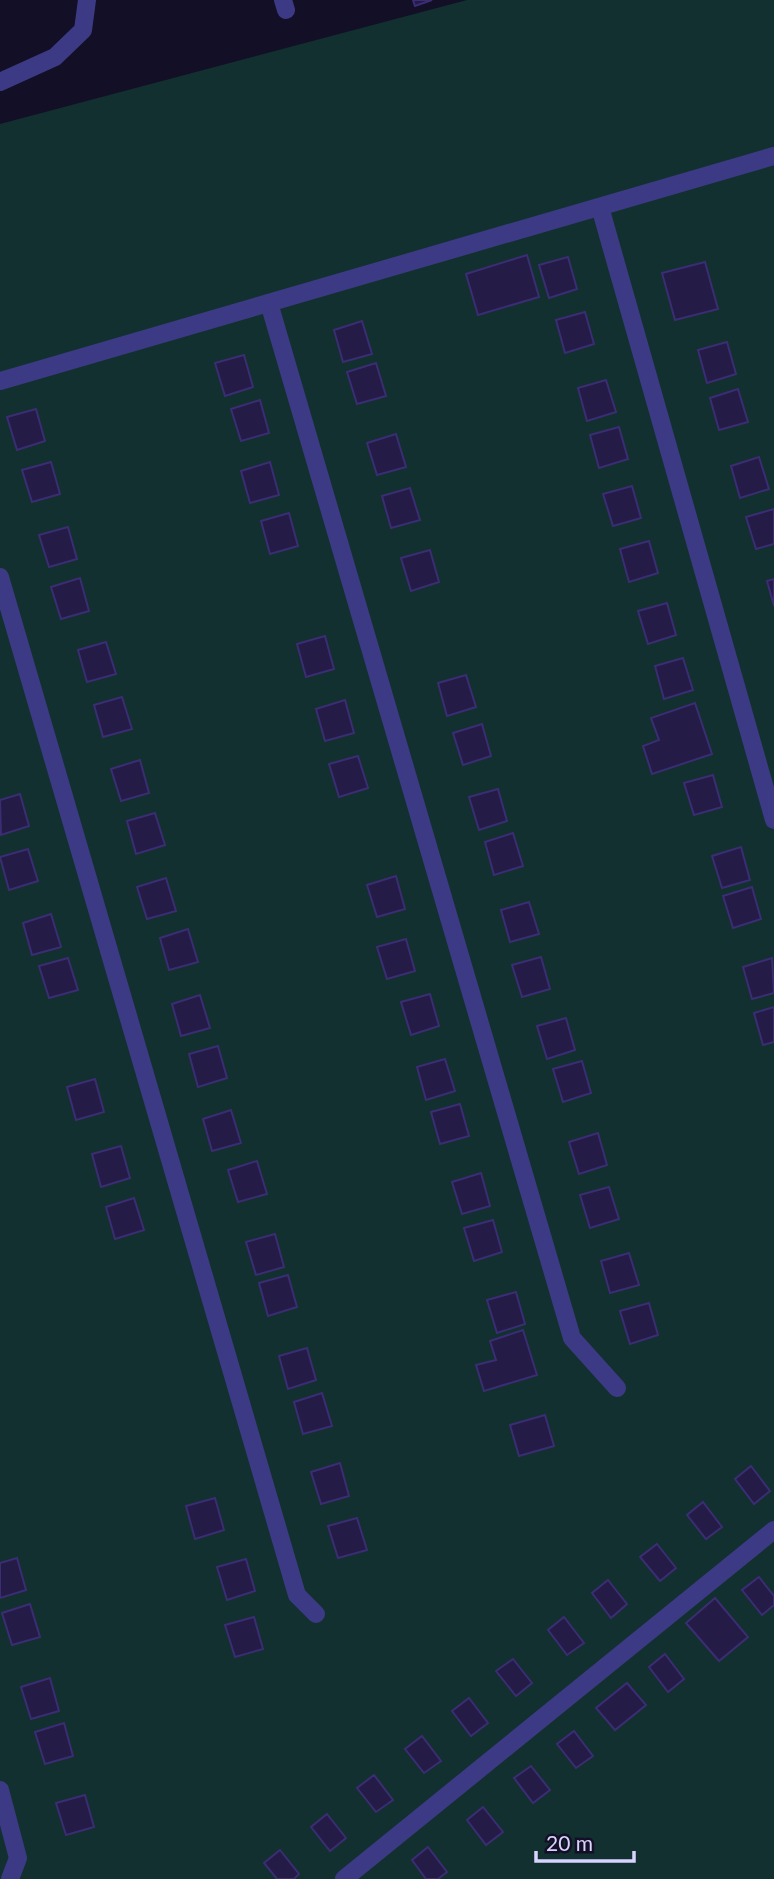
<svg xmlns="http://www.w3.org/2000/svg" width="774" height="1879" viewBox="0 0 774 1879" font-family="Lato,sans-serif">
	<style>
		.green { fill: #12302f }
		.building { fill: #241b47; stroke: #3b2d73; stroke-width: 2 }
		.lines { fill: none; stroke-linecap: round; stroke-linejoin: round }
		.minor { stroke: #3d3a85; stroke-width: 18 }
	</style>
	<rect width="100%" height="100%" fill="#130f26"/>
	<path class="green" d="M467,0h307v1879h-774v-1755z"/>
	<g class="building">
		<path d="M413,0h19l-17,6z"/>
		<path d="M527,255l12,42 -61,18 -12,-41z"/>
		<path d="M568,257l9,32 -28,9 -10,-33z"/>
		<path d="M705,262l13,47 -43,11 -13,-47z"/>
		<path d="M585,312l9,32 -29,9 -9,-33z"/>
		<path d="M362,321l10,33 -29,8 -9,-32z"/>
		<path d="M727,342l9,32 -29,9 -9,-33z"/>
		<path d="M244,355l9,32 -28,9 -10,-33z"/>
		<path d="M376,363l10,33 -29,8 -10,-32z"/>
		<path d="M606,380l10,32 -29,9 -9,-33z"/>
		<path d="M738,389l10,33 -29,8 -9,-32z"/>
		<path d="M260,400l9,33 -28,8 -10,-32z"/>
		<path d="M36,409l9,32 -28,9 -10,-33z"/>
		<path d="M619,427l9,32 -29,9 -9,-33z"/>
		<path d="M396,434l10,33 -29,8 -10,-32z"/>
		<path d="M759,457l10,32 -29,9 -9,-32z"/>
		<path d="M51,462l9,32 -28,8 -10,-32z"/>
		<path d="M270,462l9,33 -29,8 -9,-32z"/>
		<path d="M632,486l9,32 -28,8 -10,-32z"/>
		<path d="M410,488l10,32 -29,8 -9,-32z"/>
		<path d="M774,509v35l-18,5 -10,-32z"/>
		<path d="M289,513l9,33 -28,8 -9,-33z"/>
		<path d="M68,527l9,32 -28,8 -10,-32z"/>
		<path d="M649,541l9,32 -29,9 -9,-33z"/>
		<path d="M430,550l9,32 -28,9 -10,-33z"/>
		<path d="M80,578l9,33 -28,8 -10,-32z"/>
		<path d="M774,579v27l-7,-25z"/>
		<path d="M667,603l9,32 -28,9 -10,-33z"/>
		<path d="M325,636l9,33 -28,8 -9,-33z"/>
		<path d="M106,642l10,32 -29,8 -9,-32z"/>
		<path d="M683,658l10,32 -29,9 -9,-33z"/>
		<path d="M466,675l10,32 -29,9 -9,-33z"/>
		<path d="M122,697l10,32 -29,8 -9,-32z"/>
		<path d="M345,700l9,33 -29,8 -9,-32z"/>
		<path d="M695,703l17,51 -60,20 -9,-28 16,-6 -8,-22z"/>
		<path d="M482,724l9,32 -28,9 -10,-32z"/>
		<path d="M358,756l10,32 -29,9 -10,-33z"/>
		<path d="M140,760l9,33 -28,8 -10,-32z"/>
		<path d="M713,775l9,32 -28,8 -10,-32z"/>
		<path d="M498,789l9,32 -28,9 -10,-33z"/>
		<path d="M20,794l9,32 -28,9 -1,-35z"/>
		<path d="M155,813l10,32 -29,9 -9,-33z"/>
		<path d="M513,833l10,33 -29,9 -9,-33z"/>
		<path d="M741,847l9,33 -28,8 -10,-32z"/>
		<path d="M28,849l10,32 -29,9 -9,-33z"/>
		<path d="M396,876l9,33 -28,8 -10,-32z"/>
		<path d="M166,878l10,33 -29,8 -10,-32z"/>
		<path d="M752,887l9,32 -28,9 -10,-32z"/>
		<path d="M529,902l10,32 -29,8 -9,-32z"/>
		<path d="M51,914l10,33 -29,8 -9,-32z"/>
		<path d="M188,929l10,33 -29,8 -9,-32z"/>
		<path d="M406,939l9,32 -28,8 -10,-32z"/>
		<path d="M541,957l9,32 -28,8 -10,-32z"/>
		<path d="M68,958l10,32 -29,8 -10,-32z"/>
		<path d="M772,958l2,35 -22,6 -9,-32z"/>
		<path d="M430,994l9,32 -28,9 -10,-33z"/>
		<path d="M200,995l10,33 -29,8 -9,-32z"/>
		<path d="M774,1007v35l-11,3 -9,-32z"/>
		<path d="M566,1018l9,32 -28,9 -10,-33z"/>
		<path d="M218,1046l9,32 -29,9 -9,-33z"/>
		<path d="M445,1059l10,32 -29,9 -9,-33z"/>
		<path d="M582,1061l9,32 -28,9 -10,-33z"/>
		<path d="M95,1079l9,33 -28,8 -9,-33z"/>
		<path d="M460,1104l9,32 -29,8 -9,-32z"/>
		<path d="M231,1110l10,33 -29,8 -9,-32z"/>
		<path d="M598,1133l9,32 -28,9 -10,-32z"/>
		<path d="M121,1146l9,32 -29,9 -9,-33z"/>
		<path d="M257,1161l10,33 -29,8 -10,-32z"/>
		<path d="M481,1173l9,33 -28,8 -10,-32z"/>
		<path d="M609,1187l10,32 -29,9 -10,-33z"/>
		<path d="M134,1198l10,32 -29,9 -9,-32z"/>
		<path d="M493,1220l9,32 -28,9 -10,-33z"/>
		<path d="M275,1234l9,33 -28,8 -10,-33z"/>
		<path d="M629,1253l10,32 -29,8 -9,-32z"/>
		<path d="M288,1275l9,32 -29,9 -9,-33z"/>
		<path d="M516,1292l9,32 -28,9 -10,-33z"/>
		<path d="M649,1303l9,32 -28,9 -10,-33z"/>
		<path d="M523,1330l14,45 -53,16 -8,-26 20,-5 -6,-19z"/>
		<path d="M307,1348l9,32 -28,9 -9,-33z"/>
		<path d="M322,1393l10,33 -29,8 -9,-32z"/>
		<path d="M545,1415l9,31 -35,10 -9,-31z"/>
		<path d="M340,1463l9,33 -28,8 -10,-32z"/>
		<path d="M751,1466l19,25 -16,13 -19,-25z"/>
		<path d="M215,1498l9,32 -29,9 -9,-33z"/>
		<path d="M703,1502l19,25 -16,12 -19,-24z"/>
		<path d="M357,1518l10,32 -29,8 -10,-32z"/>
		<path d="M657,1544l19,24 -16,13 -20,-24z"/>
		<path d="M17,1558l9,32 -26,8v-35z"/>
		<path d="M246,1559l9,32 -28,9 -10,-33z"/>
		<path d="M759,1577l15,19v9l-12,10 -20,-25z"/>
		<path d="M608,1580l19,24 -16,14 -19,-25z"/>
		<path d="M715,1598l33,39 -29,24 -33,-38z"/>
		<path d="M30,1604l10,33 -28,8 -10,-32z"/>
		<path d="M254,1617l9,32 -28,8 -10,-32z"/>
		<path d="M564,1617l20,26 -17,12 -19,-25z"/>
		<path d="M665,1654l19,25 -16,13 -19,-25z"/>
		<path d="M513,1659l19,24 -16,13 -20,-25z"/>
		<path d="M50,1678l9,33 -28,8 -10,-32z"/>
		<path d="M627,1683l19,22 -31,25 -19,-22z"/>
		<path d="M469,1698l19,25 -17,13 -19,-25z"/>
		<path d="M64,1723l9,33 -28,8 -10,-32z"/>
		<path d="M574,1731l19,25 -17,12 -19,-24z"/>
		<path d="M422,1736l19,25 -17,12 -19,-24z"/>
		<path d="M531,1766l19,24 -17,13 -19,-25z"/>
		<path d="M374,1775l19,25 -17,12 -19,-24z"/>
		<path d="M85,1795l9,32 -28,8 -10,-32z"/>
		<path d="M483,1807l20,25 -17,13 -19,-25z"/>
		<path d="M327,1814l19,24 -16,13 -19,-24z"/>
		<path d="M428,1847l19,25 -9,7h-12l-14,-19z"/>
		<path d="M280,1850l19,24 -5,5h-17l-13,-16z"/>
	</g>
	<g class="lines">
		<g class="minor">
			<path d="M283,0l3,10"/>
			<path d="M0,82l55,-25 28,-27 4,-30"/>
			<path d="M600,207l174,613"/>
			<path d="M269,303l303,1035 45,50"/>
			<path d="M0,381l774,-225"/>
			<path d="M0,577l297,1018 19,19"/>
			<path d="M0,1790l18,68 -8,21"/>
			<path d="M344,1879l430,-349"/>
		</g>
	</g>
	<path d="M536 1851v10h98v-10" fill="none" stroke="#d9d4ff" stroke-width="3.5"/>
	<text x="546" y="1851" font-size="21" fill="#d9d4ff" stroke="#130f26" stroke-width="5" paint-order="stroke">20 m</text>
</svg>
